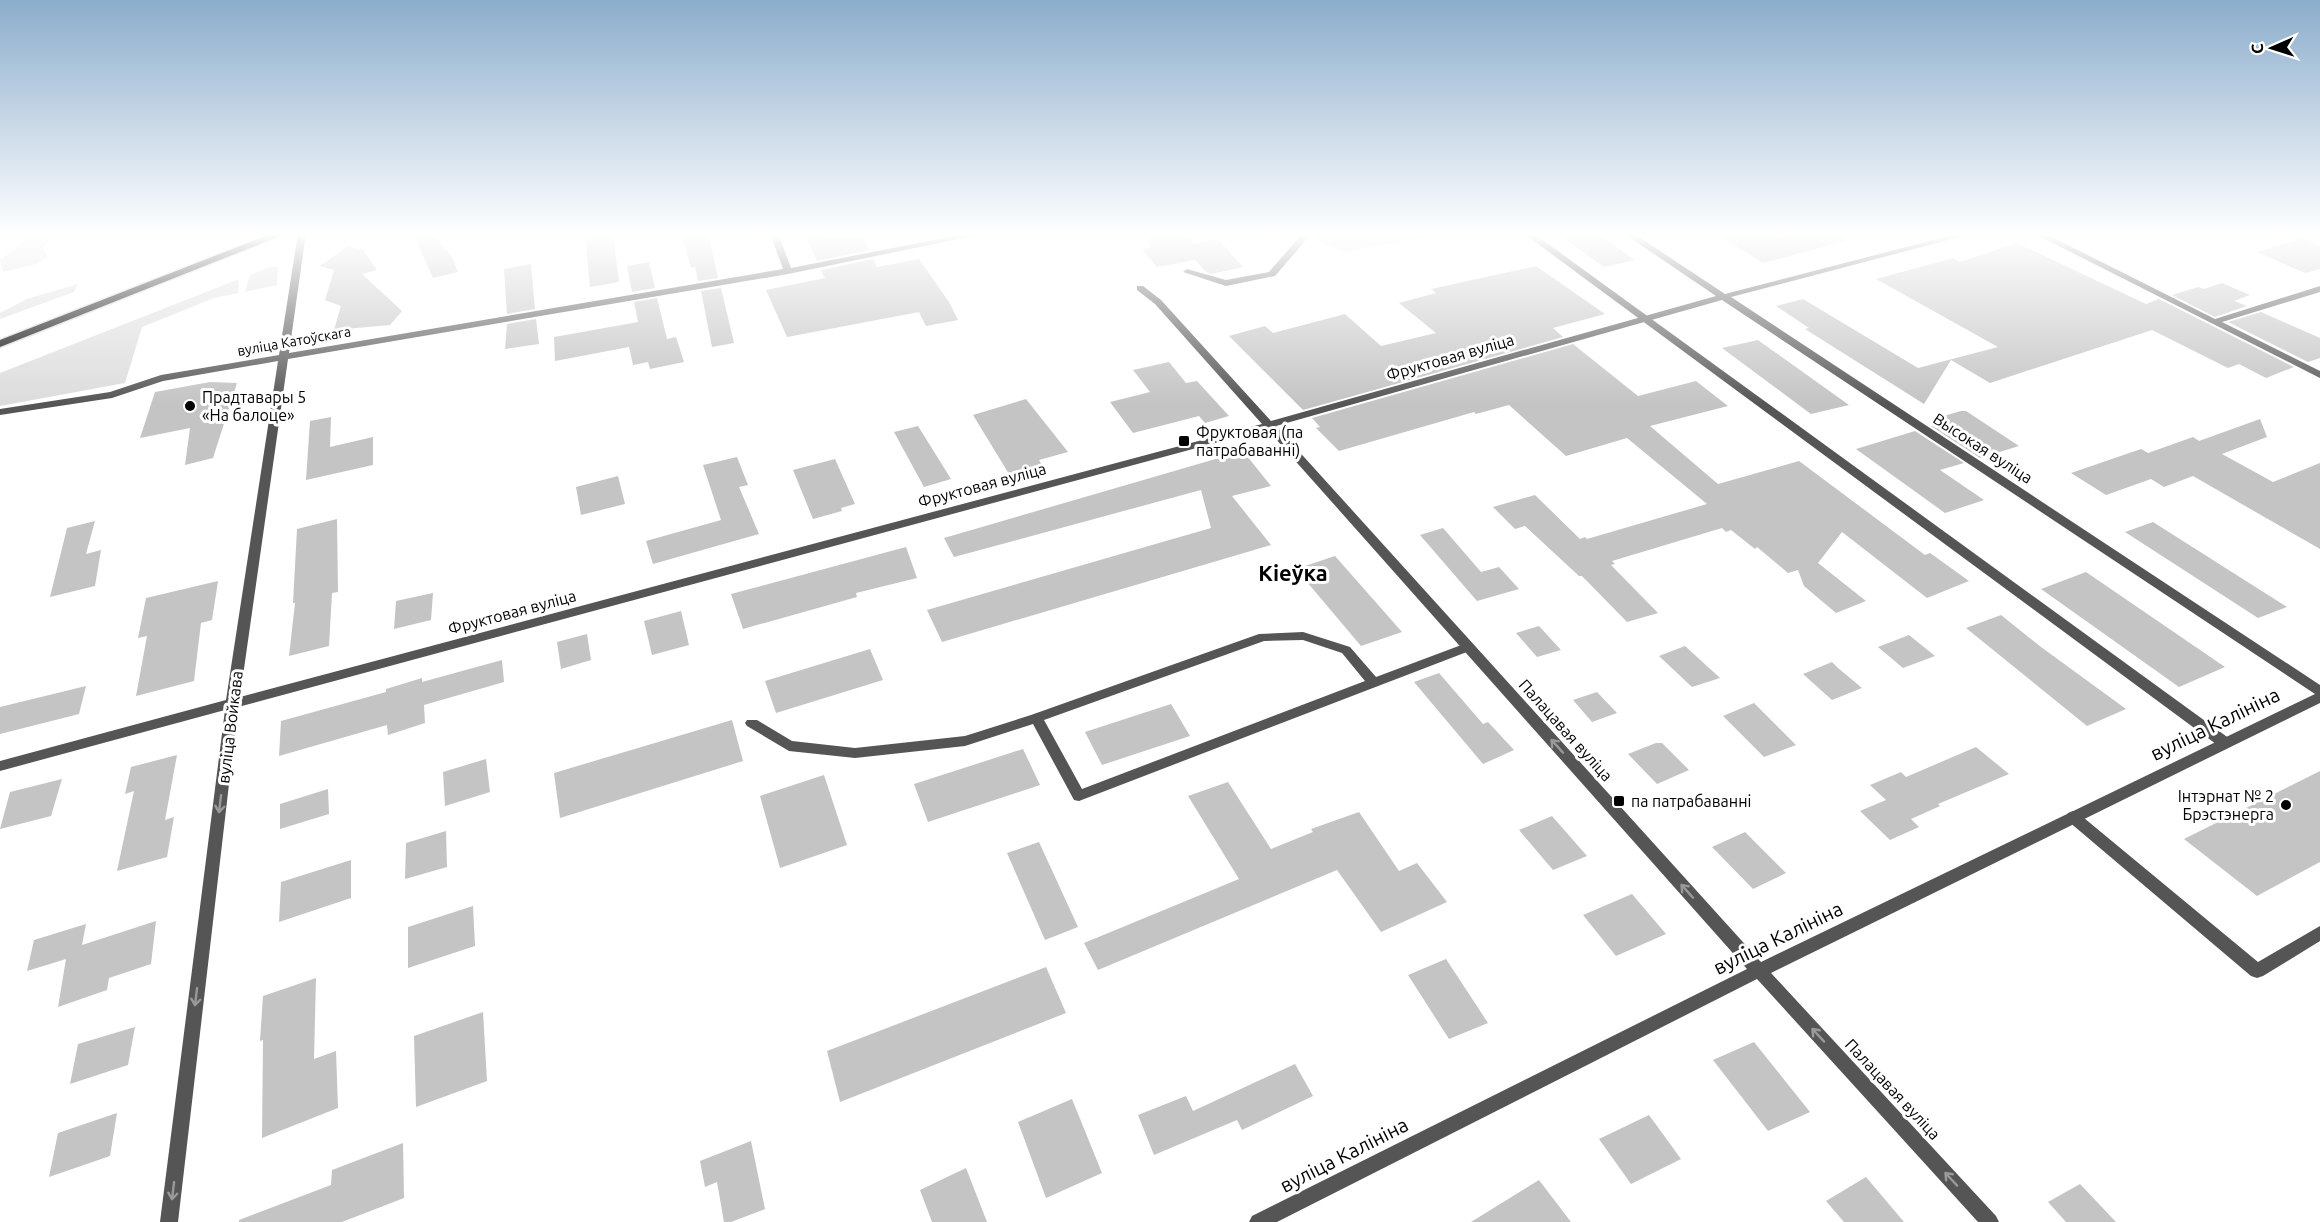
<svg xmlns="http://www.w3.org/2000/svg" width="2320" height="1222" viewBox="0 0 2320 1222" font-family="Ubuntu,sans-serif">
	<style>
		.green { fill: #dcdcdc }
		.building { fill: #c4c4c4 }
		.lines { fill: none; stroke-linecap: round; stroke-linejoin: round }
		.primary-casing { stroke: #dbdbdb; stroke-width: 3 }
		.lane { fill: #555; fill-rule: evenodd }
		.street { fill: #555; fill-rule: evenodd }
		.primary { fill: #000; fill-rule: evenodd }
		.oneway { stroke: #999 }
		.poi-dot { fill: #000; stroke: #fff; stroke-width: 2 }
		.labels { text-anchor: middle; stroke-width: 6; stroke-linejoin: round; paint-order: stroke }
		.far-street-label { font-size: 14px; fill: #000; stroke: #fff }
		.street-label { font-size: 16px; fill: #000; stroke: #fff }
		.poi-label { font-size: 16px; fill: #000; stroke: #fff; text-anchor: start }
		.near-street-label { font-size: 20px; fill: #000; stroke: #fff }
		.district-label { font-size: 22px; font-weight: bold; fill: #000; stroke: #fff }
	</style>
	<rect width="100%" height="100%" fill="#fff"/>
	<g class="green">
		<path d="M22,233h39l-19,14 6,10 -12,7 -33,8 -3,-12 25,-20z"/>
		<path d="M1327,233h97l4,4 -83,15 -31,-12 6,-5z"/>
		<path d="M269,267h9l-1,18 -32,7 5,-17z"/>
		<path d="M239,279l-1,14 -24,5 -72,29 -17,56 -125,23v-33z"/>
		<path d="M78,284l-4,8 -74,27v-6l27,-14z"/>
	</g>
	<g class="building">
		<path d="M413,233h19l20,24 6,15 -25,6z"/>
		<path d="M585,233h28l6,49 -29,5z"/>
		<path d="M681,233h27l10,45 -20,3 -3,-14 -4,1z"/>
		<path d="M804,233h26l2,5 28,-4 9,16 -52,11z"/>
		<path d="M1141,233h44l9,11 24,-5 25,28 -32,7 -5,-2 -11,-12 -38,7 -15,-18 10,-2z"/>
		<path d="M1557,233h40l38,27 -31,7z"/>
		<path d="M1715,233h130l1,8 -83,22z"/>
		<path d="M2302,238l18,8v23l-15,4 -48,-21z"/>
		<path d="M2017,243l129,61 13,-5 135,68 -28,11 -27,-14 -11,4 -76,-38 -162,53 -39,-23 -27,44 -119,-75 4,-1 -33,-22 27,-7 115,69 80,-21 -122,-68 77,-21 7,4z"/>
		<path d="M348,246l15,4 14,20 -15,4 40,37 -12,14 -56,5 7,-24 -16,-6 9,-30 -14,-4z"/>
		<path d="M873,259l4,8 42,-8 30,43 9,18 -32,6 -7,-14 -132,25 -21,-47 59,-12 -4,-8z"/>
		<path d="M649,262l6,26 -23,4 -5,-26z"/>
		<path d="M531,264l4,45 -28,5 -3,-45z"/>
		<path d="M1536,266l69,48 -52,14 10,9 -260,73 -74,-74 36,-10 8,7 72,-19 36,32 55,-13 -37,-30 37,-10 -5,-4z"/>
		<path d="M2222,283l28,12 -16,6 13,5 -32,11 -43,-22 26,-8 6,2z"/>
		<path d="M721,288l13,55 -22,4 -11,-56z"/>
		<path d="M657,298l10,41 9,-2 8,25 -34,7 -2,-7 -15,3 -4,-18 -74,14 -1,-24 84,-15 -4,-20z"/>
		<path d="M2261,312l59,26v20l-12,4 -80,-40z"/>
		<path d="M536,319l3,25 -34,5 2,-25z"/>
		<path d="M1758,340l91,65 -38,9 -89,-66z"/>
		<path d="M1573,344l65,52 58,-15 32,25 -78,20 68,58 81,-23 126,94 5,-2 39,28 -42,17 -85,-66 -24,31 48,38 -30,12 -32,-27 -6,-16 -10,3 -31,-26 -2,2 -24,-19 -5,2 -4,-4 -110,33 3,3 -4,1 47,48 -31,9 -45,-46h-3l-54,-50 -10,3 -22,-22 42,-12 45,44 5,-2 2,2 120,-35 -80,-66 -61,18 -57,-51 -33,9 -2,-2 -135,39 -23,-23 4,-1 -8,-9z"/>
		<path d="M1169,362l17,21 11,-2 32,35 -24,7 -6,-7 -66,17 -23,-31 40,-10 -17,-22z"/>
		<path d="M210,382l27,1 -24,75 -28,7 5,-37 -50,10 15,-46z"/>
		<path d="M1026,399l42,53 -29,8 3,5 -33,9 -36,-59z"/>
		<path d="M1961,411h5l53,35 -39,12 -49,-32 8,-2 -6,-5z"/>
		<path d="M331,417l-1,30 43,-10v28l-67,15 4,-59z"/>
		<path d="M2260,419l7,18 -45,17 51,28 47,-19v86l-127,-73 -29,11 -13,-8 -45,16 -35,-22 70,-24 7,4 45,-16 6,4z"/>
		<path d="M918,426l33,53 -27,8 -30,-55z"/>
		<path d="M1915,431l49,32 -24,7 44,30 -39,13 -89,-64z"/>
		<path d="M1243,451l28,35 -39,10 39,49 -329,97 -15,-32 284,-82 -10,-38 -247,67 -10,-19z"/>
		<path d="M737,457l11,28 -9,2 20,47 -106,30 -7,-23 75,-21 -18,-55z"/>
		<path d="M835,459l20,45 -14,4 1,3 -29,8 -20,-49z"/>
		<path d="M618,476l7,28 -44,11 -5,-28z"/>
		<path d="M337,519l1,73 -6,1 -3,53 -40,10 6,-53h-2l4,-74z"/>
		<path d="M95,521l-9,33 15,-4 -6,36 -45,11 17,-69z"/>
		<path d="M2153,522l134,85 -29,11 -133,-86z"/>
		<path d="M1443,528l38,44 18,-5 20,22 -42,12 -57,-66z"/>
		<path d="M906,547l11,31 -61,15 1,4 -114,32 -12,-35z"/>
		<path d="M1335,556l67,76 -41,14 -65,-77z"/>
		<path d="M2086,572l139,95 -46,20 -138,-98z"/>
		<path d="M218,581l-6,39 -11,3 -7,58 -58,15 11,-60 -9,2 8,-40z"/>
		<path d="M433,593l-2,27 -37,9 2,-28z"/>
		<path d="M681,611l8,34 -37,10 -8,-34z"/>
		<path d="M2001,615l40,32 85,62 -39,17 -121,-98z"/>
		<path d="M1539,626l22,24 -24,7 -21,-24z"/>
		<path d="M587,634l4,26 -30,9 -4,-27z"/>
		<path d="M1909,635l26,21 -32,12 -25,-21z"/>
		<path d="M1685,646l35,32 -28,9 -33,-31z"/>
		<path d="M870,649l13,31 -107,33 -11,-32z"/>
		<path d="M502,660l2,22 -80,23 1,18 -37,12 -1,-10 -108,31 2,-35 105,-29v-3l36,-11v4z"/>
		<path d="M1832,662l6,6 24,20 -30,12 -29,-26z"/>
		<path d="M1439,673l44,51 5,-2 26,28 -31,14 -69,-82z"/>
		<path d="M86,686l-7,28 -79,20v-27z"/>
		<path d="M1597,692l20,21 -25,9 -19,-22z"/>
		<path d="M1754,703l42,42 -32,12 -41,-41z"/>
		<path d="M1171,704l19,32 -88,29 -17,-33z"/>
		<path d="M732,720l11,41 -183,57 -6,-45z"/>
		<path d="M1656,743h6l27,27 -32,14 -29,-30z"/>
		<path d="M1976,747l33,27 -71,30 2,2 -29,13 8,8 -29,13 -30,-29 26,-11 -16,-15 31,-13 5,5z"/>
		<path d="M1023,749l17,36 -112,37 -14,-38z"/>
		<path d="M177,755l-12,65 9,-3 -7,40 -50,14 17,-80 -9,3 6,-27z"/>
		<path d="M486,759l4,33 -45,14 -2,-34z"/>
		<path d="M2320,771v91l-63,34 -73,-57z"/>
		<path d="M824,775l23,70 -67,23 -20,-72z"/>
		<path d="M62,779l-11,37 -51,13 10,-37z"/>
		<path d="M1228,782l43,67 42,-17 -2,-3 48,-17 40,59 18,-8 30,39 -66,30 -44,-62 -239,100 -14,-27 155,-64 -51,-83z"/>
		<path d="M328,789l1,25 -49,15v-25z"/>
		<path d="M1552,816l35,40 -34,14 -34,-40z"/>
		<path d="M446,831l1,36 -42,12 1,-36z"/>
		<path d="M1745,832l41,41 -33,16 -41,-42z"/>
		<path d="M1039,842l39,85 -33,13 -38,-87z"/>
		<path d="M351,860v38l-72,24 2,-40z"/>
		<path d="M1632,894l34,40 -50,22 -33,-41z"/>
		<path d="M473,906l2,40 -67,22v-41z"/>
		<path d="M156,921l-5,43 -42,14 -2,12 -49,17 8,-48 -39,12 7,-31 52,-16 -4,21z"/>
		<path d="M1446,959l42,64 -39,16 -41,-64z"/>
		<path d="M1046,967l20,46 -226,89 -13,-51z"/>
		<path d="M316,978l-2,81 22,-8 2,57 -76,30 1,-98 -3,1 3,-45z"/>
		<path d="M483,1012l4,69 -71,26 -2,-71z"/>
		<path d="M135,1027l-7,38 -58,19 8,-40z"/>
		<path d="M1754,1042l56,70 -42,19 -55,-71z"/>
		<path d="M1295,1064l18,32 -71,34 -5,-10 -83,35 -16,-40 48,-19 7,15z"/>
		<path d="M1072,1099l30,74 -56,25 -28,-76z"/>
		<path d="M117,1113l-7,43 -61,21 9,-44z"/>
		<path d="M1649,1115l32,44 -50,25 -32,-45z"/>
		<path d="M751,1141l14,68 -34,13h-7l-7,-40 -12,5 -5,-26z"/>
		<path d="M403,1143l1,55 -62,24h-103v-2l92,-35 1,-15z"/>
		<path d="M966,1168l21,54h-55l-12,-32z"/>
		<path d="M1866,1177l38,45h-60l-18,-21z"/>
		<path d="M1539,1180l32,42h-100z"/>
		<path d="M2080,1184l36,38h-50l-18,-20z"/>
	</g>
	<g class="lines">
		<defs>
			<path id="primary" d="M273,233h15l-288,114v-7z"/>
		</defs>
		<use href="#primary" class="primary-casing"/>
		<g class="lane">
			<path d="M1303,233h9l-37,43 -49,10 -43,-14 4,-3 39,11 43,-8z"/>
			<path d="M1523,233h10l697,506 2,4 -2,4h-10z"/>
			<path d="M1303,632l47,15 26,30 88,-33h8l2,3 -2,3 -393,151 -5,-1 -41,-76 -68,22 -110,12 -66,-7 -42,-25 -2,-3 2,-3h10l35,21 63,7 110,-12 66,-21 228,-81zM1303,640l39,13 23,28 -283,108 -38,-69 220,-79z"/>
			<path d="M2073,811l5,2 180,149 62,-36v15l-57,35 -6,2 -6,-2 -183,-155 -2,-4 2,-4z"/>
		</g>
		<g class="street">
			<path d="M298,233h8l-17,120 494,-84 -13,-36h8l13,35 178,-35h19l-200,41 -500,85 -48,338 1022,-273 -107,-120 -18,-14v-4h6l18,14 110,121 445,-125 -93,-63h10l92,61 235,-61h15l-244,64 589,388v18l-549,270 225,243 3,6h-21l-221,-243 -480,243h-28l3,-6 495,-247 -480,-540 -1029,278 -60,515h-18l65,-512 -225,61v-10l226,-61 52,-339 -115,20 -51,17 -112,17v-6l110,-17 51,-17 118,-20zM1722,300l593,394 -554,268 -485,-536z"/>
			<path d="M2033,233h11l171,86 105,-33v6l-98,30 98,49v7z"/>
		</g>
		<use href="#primary" class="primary"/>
	</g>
	<defs><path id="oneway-shaft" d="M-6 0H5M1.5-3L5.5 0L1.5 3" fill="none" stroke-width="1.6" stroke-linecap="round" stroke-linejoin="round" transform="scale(1.5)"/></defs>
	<g class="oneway">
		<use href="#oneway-shaft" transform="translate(1557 746) rotate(-132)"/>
		<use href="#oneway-shaft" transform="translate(220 804) rotate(97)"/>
		<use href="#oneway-shaft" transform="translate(1687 891) rotate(-132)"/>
		<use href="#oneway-shaft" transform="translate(196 997) rotate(97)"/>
		<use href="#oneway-shaft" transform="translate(1818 1035) rotate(-133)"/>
		<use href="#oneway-shaft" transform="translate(1951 1179) rotate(-133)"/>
		<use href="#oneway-shaft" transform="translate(173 1191) rotate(97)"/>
	</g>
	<linearGradient id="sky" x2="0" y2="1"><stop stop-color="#8cadcc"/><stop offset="0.58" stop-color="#fff"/><stop offset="1" stop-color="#fff" stop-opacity="0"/></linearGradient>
	<rect width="2320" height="404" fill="url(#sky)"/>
	<g class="poi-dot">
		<circle cx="190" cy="406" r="6"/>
		<rect x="1178" y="435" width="12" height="12" rx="3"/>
		<rect x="1613" y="795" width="12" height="12" rx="3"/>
		<circle cx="2286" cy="805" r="6"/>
	</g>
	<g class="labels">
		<g class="far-street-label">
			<text transform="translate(294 341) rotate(-10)" y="5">вуліца Катоўскага</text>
		</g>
		<g class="street-label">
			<text transform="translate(1450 357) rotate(-16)" y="6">Фруктовая вуліца</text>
			<text transform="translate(1983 448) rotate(33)" y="6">Высокая вуліца</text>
			<text transform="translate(982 485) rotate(-15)" y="6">Фруктовая вуліца</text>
			<text transform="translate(512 612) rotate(-15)" y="6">Фруктовая вуліца</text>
			<text transform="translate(230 727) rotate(-83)" y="6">вуліца Войкава</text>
			<text transform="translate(1566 730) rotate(48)" y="6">Палацавая вуліца</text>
			<text transform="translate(1893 1089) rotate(47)" y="6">Палацавая вуліца</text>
		</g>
		<g class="poi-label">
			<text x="202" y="403">Прадтавары 5<tspan x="202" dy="18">«На балоце»</tspan></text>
			<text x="1196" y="438">Фруктовая (па<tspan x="1196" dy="18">патрабаванні)</tspan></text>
			<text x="2274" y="802" text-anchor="end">Інтэрнат № 2<tspan x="2274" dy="18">Брэстэнерга</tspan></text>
			<text x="1631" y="807">па патрабаванні</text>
		</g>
		<g class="near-street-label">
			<text transform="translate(2215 724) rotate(-26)" y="7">вуліца Калініна</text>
			<text transform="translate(1778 938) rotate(-26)" y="7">вуліца Калініна</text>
			<text transform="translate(1344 1155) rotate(-27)" y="7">вуліца Калініна</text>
		</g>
		<g class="district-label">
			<text x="1293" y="581">Кіеўка</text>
		</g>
	</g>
	<g transform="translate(2272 48) rotate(267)" stroke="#ffffff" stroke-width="4.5" paint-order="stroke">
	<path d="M0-4.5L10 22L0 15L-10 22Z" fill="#000000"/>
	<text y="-9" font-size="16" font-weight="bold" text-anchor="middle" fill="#000000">С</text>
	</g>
</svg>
